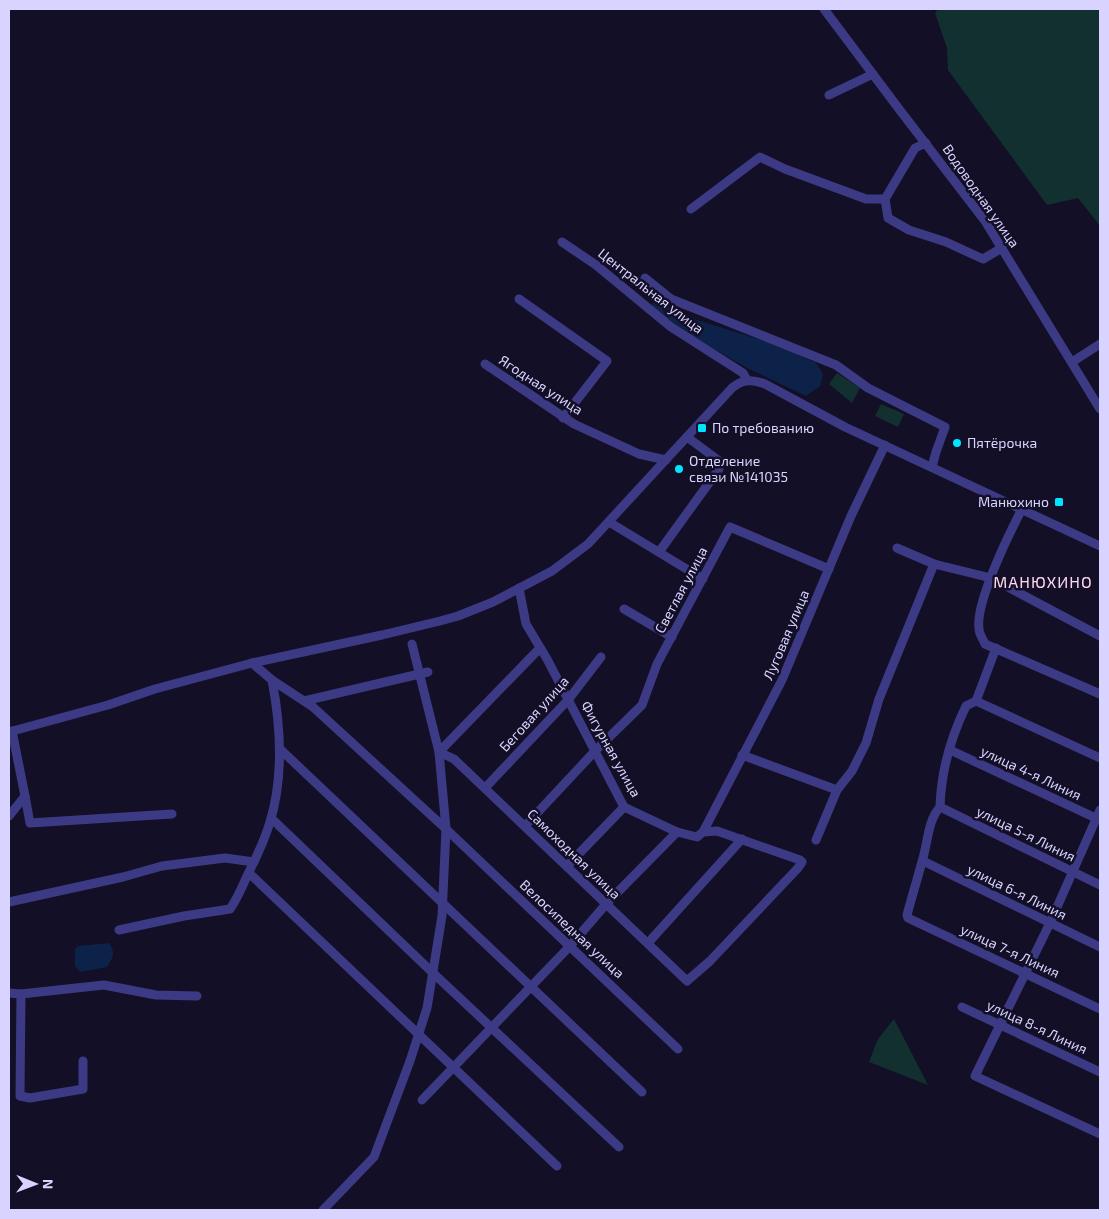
<svg xmlns="http://www.w3.org/2000/svg" width="1109" height="1219" viewBox="0 0 1109 1219" font-family="'Exo 2',sans-serif">
	<style>
		.green { fill: #12302f }
		.water { fill: #0c2248 }
		.lines { fill: none; stroke-linecap: round; stroke-linejoin: round }
		.minor { stroke: #3d3a85; stroke-width: 9 }
		.poi-dot { fill: #00e5ff; stroke: #130f26; stroke-width: 2 }
		.labels { text-anchor: middle; stroke-width: 5; stroke-linejoin: round; paint-order: stroke }
		.street-label { font-size: 14px; fill: #d9d4ff; stroke: #130f26 }
		.poi-label { font-size: 14px; fill: #d9d4ff; stroke: #130f26; text-anchor: start }
		.quarter-label { font-size: 16px; letter-spacing: 1px; fill: #ffd6f0; stroke: #130f26 }
	</style>
	<rect width="100%" height="100%" fill="#130f26"/>
	<g class="green">
		<path d="M938,9h162v217l-22,-28 -31,7 -99,-135 -1,-22 -12,-35z"/>
		<path d="M837,373l23,15 -8,15 -23,-19z"/>
		<path d="M881,404l23,10 -6,13 -23,-11z"/>
		<path d="M894,1019l34,66 -59,-23 9,-23z"/>
	</g>
	<g class="water">
		<path d="M655,299l39,20 84,26 38,18 7,11 -3,12 -14,10 -59,-28 -57,-33 -39,-29z"/>
		<path d="M109,943c7,9 4,15 -2,24l-27,5 -5,-6v-17l3,-3z"/>
	</g>
	<g class="lines">
		<g class="minor">
			<path d="M824,9l75,100 86,112 115,188"/>
			<path d="M829,95l44,-21"/>
			<path d="M885,199l3,19 21,12 37,12 37,17 19,-11"/>
			<path d="M691,209l69,-52 25,12 81,30h19l30,-51 11,-5"/>
			<path d="M562,242l34,23 75,62 72,46 4,7"/>
			<path d="M645,278l26,21 165,66 32,23 77,39 -9,25 -4,15"/>
			<path d="M519,299l88,62 -44,57"/>
			<path d="M1072,362l28,-18"/>
			<path d="M485,364l89,60 65,30 27,6"/>
			<path d="M1022,509c-13,25 -47,94 -43,120 0,5 4,10 6,15l115,50"/>
			<path d="M609,522l94,57"/>
			<path d="M897,548l37,16 57,14 109,58"/>
			<path d="M659,552l60,-83 -1,-9 -31,-23"/>
			<path d="M519,588l7,36 21,35 77,148 53,25 20,5 6,-5 14,-1 83,29 2,2 -4,6 -88,93 -23,20 -233,-222 -15,-7 101,-104"/>
			<path d="M624,609l48,28"/>
			<path d="M996,648l-20,53 -10,5c-15,31 -25,66 -26,101 -12,13 -12,34 -17,51 -5,19 -11,38 -16,57l1,3 192,91"/>
			<path d="M252,663l20,17 41,27 133,122 232,220"/>
			<path d="M304,701l124,-29"/>
			<path d="M976,701l124,57"/>
			<path d="M9,732l99,-27 47,-16 97,-26 130,-28 58,-14 18,-5 35,-14 59,-31 36,-27 144,-156c11,-9 20,-9 33,-4l80,43 255,119"/>
			<path d="M280,749l362,343"/>
			<path d="M950,750l150,70"/>
			<path d="M742,755l95,35"/>
			<path d="M485,788l83,-88 33,-43"/>
			<path d="M25,796l5,27 142,-9"/>
			<path d="M940,807l160,78"/>
			<path d="M1100,810l-50,113 -75,153 125,58"/>
			<path d="M9,816l16,-20 -13,-65"/>
			<path d="M271,818l162,155 186,174"/>
			<path d="M525,826l70,-75 47,-46 15,-41 73,-137 99,42"/>
			<path d="M703,832l79,-152 69,-164 34,-71"/>
			<path d="M816,840l21,-50 15,-19 14,-28 13,-44 55,-135"/>
			<path d="M923,861l177,86"/>
			<path d="M567,866l57,-59"/>
			<path d="M249,873l308,293"/>
			<path d="M9,902l114,-25 39,-11 63,-8 29,4"/>
			<path d="M119,930l65,-14 46,-7c8,-11 13,-25 19,-37 8,-16 16,-33 21,-50 14,-46 11,-95 2,-142"/>
			<path d="M648,943l94,-104"/>
			<path d="M9,993l12,1 83,-9 52,10 41,1"/>
			<path d="M21,994l-1,102 10,2 53,-9v-28"/>
			<path d="M962,1007l138,65"/>
			<path d="M422,1100l148,-154 37,-43 70,-71"/>
			<path d="M323,1210l51,-53 36,-96 17,-53 15,-92 4,-87 -7,-77 -27,-108"/>
		</g>
	</g>
	<g class="poi-dot">
		<rect x="697" y="423" width="10" height="10" rx="2.5"/>
		<circle cx="957" cy="443" r="5"/>
		<circle cx="679" cy="469" r="5"/>
		<rect x="1054" y="497" width="10" height="10" rx="2.5"/>
	</g>
	<g class="labels">
		<g class="street-label">
			<text transform="translate(981 196) rotate(55)" y="5">Водоводная улица</text>
			<text transform="translate(651 291) rotate(38)" y="5">Центральная улица</text>
			<text transform="translate(541 385) rotate(33)" y="5">Ягодная улица</text>
			<text transform="translate(681 590) rotate(-62)" y="5">Светлая улица</text>
			<text transform="translate(786 635) rotate(-67)" y="5">Луговая улица</text>
			<text transform="translate(534 714) rotate(-48)" y="5">Беговая улица</text>
			<text transform="translate(611 749) rotate(61)" y="5">Фигурная улица</text>
			<text transform="translate(1031 773) rotate(25)" y="5">улица 4-я Линия</text>
			<text transform="translate(1026 834) rotate(26)" y="5">улица 5-я Линия</text>
			<text transform="translate(574 854) rotate(44)" y="5">Самоходная улица</text>
			<text transform="translate(1017 892) rotate(26)" y="5">улица 6-я Линия</text>
			<text transform="translate(572 929) rotate(43)" y="5">Велосипедная улица</text>
			<text transform="translate(1010 951) rotate(25)" y="5">улица 7-я Линия</text>
			<text transform="translate(1037 1027) rotate(25)" y="5">улица 8-я Линия</text>
		</g>
		<g class="poi-label">
			<text x="712" y="433">По требованию</text>
			<text x="967" y="448">Пятёрочка</text>
			<text x="689" y="466">Отделение<tspan x="689" dy="16">связи №141035</tspan></text>
			<text x="1049" y="507" text-anchor="end">Манюхино</text>
		</g>
		<g class="quarter-label">
			<text x="1043" y="588">МАНЮХИНО</text>
		</g>
	</g>
	<rect width="1109" height="1219" fill="none" stroke="#d9d4ff" stroke-width="20"/>
	<g transform="translate(35 1184) rotate(91)" stroke="#130f26" stroke-width="4" paint-order="stroke">
	<path d="M0-4L9 19L0 12L-9 19Z" fill="#d9d4ff"/>
	<text y="-8" font-size="14" font-weight="bold" text-anchor="middle" fill="#d9d4ff">N</text>
	</g>
</svg>
